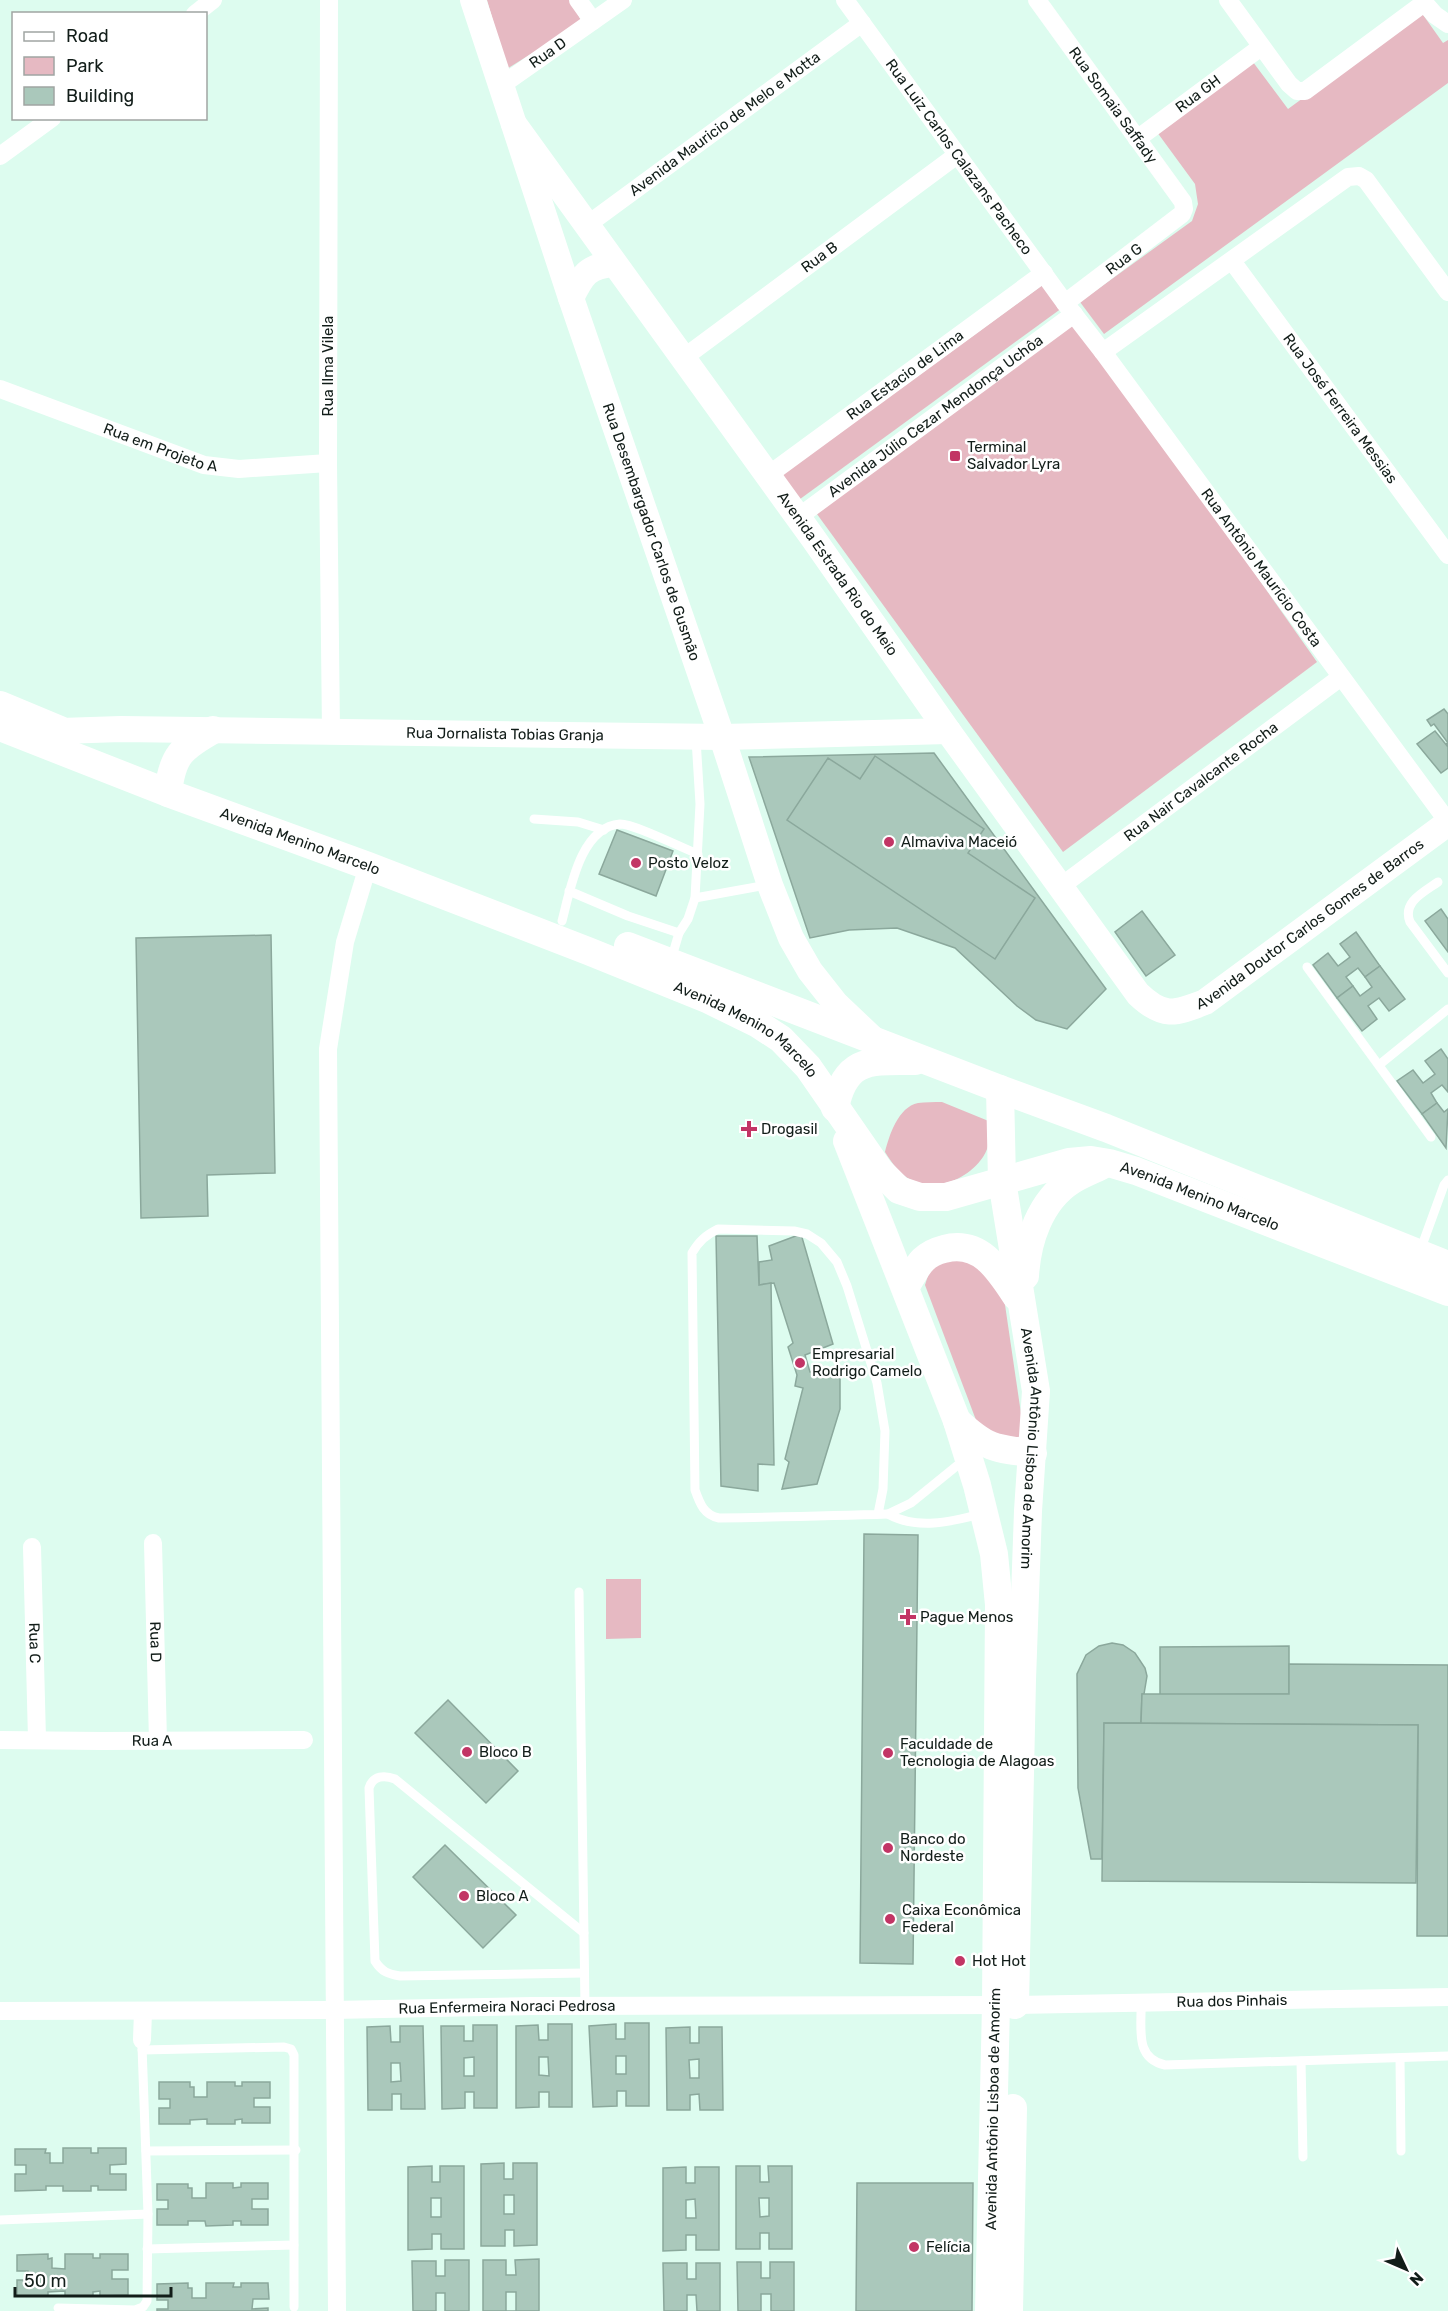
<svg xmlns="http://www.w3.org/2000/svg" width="1448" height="2311" viewBox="0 0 1448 2311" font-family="Rubik,sans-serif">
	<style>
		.green { fill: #e6b9c2 }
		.building { fill: #aac8bb; stroke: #8ba89c; stroke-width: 1.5; fill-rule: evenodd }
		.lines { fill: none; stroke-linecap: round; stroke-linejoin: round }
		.lane { stroke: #fff; stroke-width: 9 }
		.street { stroke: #fff; stroke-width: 18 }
		.secondary { stroke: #fff; stroke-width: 26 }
		.primary { stroke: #fff; stroke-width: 28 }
		.poi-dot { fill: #c23565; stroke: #fff; stroke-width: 2 }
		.labels { text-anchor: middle; stroke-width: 5; stroke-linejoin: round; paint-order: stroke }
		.street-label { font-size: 15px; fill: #121d19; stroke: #fff }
		.poi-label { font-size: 15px; fill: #121d19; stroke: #fff; text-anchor: start }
	</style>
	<rect width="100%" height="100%" fill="#ddfcef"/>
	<g class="green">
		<path d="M487,0h83l12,22 -75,47z"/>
		<path d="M1421,12l22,31 5,-3v43l-344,251 -24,-32 112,-81 6,-17 -3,-20 -41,-56 96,-70 38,51z"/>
		<path d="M1044,284l18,24 -266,194 -18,-24z"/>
		<path d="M1077,321l240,341 -254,190 -249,-342z"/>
		<path d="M942,1102l49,20c-1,12 -1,25 -8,35 -15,22 -44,34 -69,24 -13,-4 -22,-18 -29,-29 4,-16 13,-45 33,-49 7,-1 16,-1 24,-1z"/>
		<path d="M964,1254l27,21 13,23 20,136 -13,7 -32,-13 -54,-143 8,-25z"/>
		<path d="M606,1579h35v59l-35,1z"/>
	</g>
	<g class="building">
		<path d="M1444,709l4,5v33l-2,-3 2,-1 -14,-19 -3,2 -4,-6z"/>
		<path d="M1435,731l13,16v21l-7,5 -24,-29z"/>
		<path d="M934,753l172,236 -39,40 -31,-9 -19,-14 -62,-58 -58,-20 -48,2 -39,8 -61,-181z"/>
		<path d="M875,756l109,73 -16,24 67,45 -40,61 -208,-139 41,-62 32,21z"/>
		<path d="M617,830l56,21 -17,45 -57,-22z"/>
		<path d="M1441,909l7,10v33l-23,-31z"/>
		<path d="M1142,911l33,44 -29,21 -31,-44z"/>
		<path d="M1356,932l24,34 -15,11 -7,-9 -12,9 7,9 -16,12 -24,-33 15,-12 10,13 12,-9 -10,-13z"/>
		<path d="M271,935l4,238 -68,2 1,41 -67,2 -5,-280z"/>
		<path d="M1380,966l25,33 -16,12 -10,-13 -11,8 9,13 -15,12 -25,-33 16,-12 7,10 12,-9 -7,-10z"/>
		<path d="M1441,1049l7,10v33l-6,-7 -11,8 6,10 -15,11 -25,-33 16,-11 10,13 12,-9 -10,-13z"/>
		<path d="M1437,1103l7,9 4,-3 -2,39 -24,-34z"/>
		<path d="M801,1234l32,110 -28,11 5,17 30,-1v38l-23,75 -35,5 7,-27 -4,-3 18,-71 -8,-2 2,-11 -9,-28 5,-4 -19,-60 -15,2v-23l13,-2 -3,-14z"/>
		<path d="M716,1236h41l2,49 12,-2 3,182 -16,-1v27l-37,-5z"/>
		<path d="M864,1534l54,1 -5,429 -53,-1z"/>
		<path d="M1112,1643l11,2 12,8 10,15 2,8 -3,18h-2l-1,29h-37l-2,136h-11l-13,-71 -1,-114 9,-19 13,-9z"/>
		<path d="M1289,1646v48l-129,1v-48z"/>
		<path d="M1289,1664l159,1v271h-31l1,-211 -277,-2 1,-29h147z"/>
		<path d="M448,1700l70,71 -32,32 -71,-70z"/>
		<path d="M1104,1723l314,2 -2,158 -314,-2z"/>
		<path d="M445,1845l71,70 -33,33 -70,-71z"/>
		<path d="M625,2023h24v83h-23v-15h-9v15l-24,1 -4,-81 27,-2v15h9zM616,2056h10v18h-10z"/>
		<path d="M548,2024h24v83h-23v-15h-10v15l-23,1v-82l22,-1 1,15h9zM539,2057h9l1,19 -10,-1z"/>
		<path d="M473,2025h24v83h-23v-16h-9v16l-23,1 -1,-83h23v15h9zM474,2057v19h-10v-18z"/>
		<path d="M390,2026l1,16h9v-16h23l2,83h-24v-15h-9v16h-24l-1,-83zM391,2063h9l1,18 -10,1z"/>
		<path d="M690,2027v16h9v-16h23l1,83h-23l-1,-16 -9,1v15h-23l-1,-82zM699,2059v19h-9l-1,-18z"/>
		<path d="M159,2082h31v5h4v10h13v-15h28v4h7v-4h28v16h-16v9h16v16h-28v-4l-7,1v4h-28v-5l-17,1v4h-31v-16h11v-9h-11z"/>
		<path d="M63,2148h28v5h7v-5h28v16l-16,1v9h16v16h-28v-4h-7v5h-28v-5h-17v4l-31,1v-17h11v-9h-11v-16h31l-1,4h5v10h13z"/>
		<path d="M504,2163v16h9v-16h24v82l-23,1v-16h-9v16h-24v-82zM504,2195h10v19h-10z"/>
		<path d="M432,2166v16h8v-16h24v83h-23v-15h-9v15l-24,1v-83zM431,2198h10v19h-10z"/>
		<path d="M736,2166h24v16h9l-1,-16h24v83h-23v-16h-9v16h-24zM759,2198h10v18l-9,1z"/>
		<path d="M686,2167v16h9v-16h24v83h-23v-15h-10v15l-23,1v-83zM695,2199l1,19h-10v-18z"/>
		<path d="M206,2183h27v5l8,-1v-4h27v16h-16v10h16v16h-27v-4h-8v4l-27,1 -1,-5h-17v4h-31v-16h11v-9h-11v-16h31v4h4v10h14z"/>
		<path d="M857,2183h116l-1,128h-116z"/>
		<path d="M48,2254v5l4,-1v10l13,1v-15h28v4h7v-4h28v16h-16v9h16v16l-28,1v-5l-7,1v4h-28v-5l-17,1v4h-31v-16h11v-9h-11v-16z"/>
		<path d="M539,2259v52h-56v-51h23v15h10l-1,-15zM506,2292h10v19h-10z"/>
		<path d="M445,2260h24v51h-24v-18h-9v18h-23l-1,-50h24v15h9z"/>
		<path d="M737,2262h24v16h9v-16h24v49h-23v-17h-10v17h-23z"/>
		<path d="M663,2263h24v16h9v-16h24v48h-23l-1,-16h-9v16h-23z"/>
		<path d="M188,2283v5h4v10h14v-15h28l-1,4h8v-4h27l1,16h-16l-1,10 16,-1v3h-111v-2h11v-9h-11v-16z"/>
	</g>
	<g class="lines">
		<g class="lane">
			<path d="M534,819l44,3 26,8"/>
			<path d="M1438,882c-14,10 -36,20 -28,40l38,51"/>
			<path d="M569,891l59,25 51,17"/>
			<path d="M695,898l72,-13"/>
			<path d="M562,921c8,-30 18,-94 58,-97 15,0 62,24 78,30"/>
			<path d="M671,960l8,-27 9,-14 7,-21 5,-94 -4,-65"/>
			<path d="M1307,967l124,170"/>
			<path d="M1379,1065l69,-56"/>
			<path d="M1420,1251l24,-66 4,-5"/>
			<path d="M964,1460l-53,43 -23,11c29,16 62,8 93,0"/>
			<path d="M878,1514l5,-25 2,-58 -8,-48 -30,-97 -10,-24 -16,-19 -14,-9 -13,-3 -76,-2c-12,6 -19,12 -26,24l3,237c5,14 9,25 24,28 56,-1 112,-2 169,-4"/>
			<path d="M579,1592l6,414"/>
			<path d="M584,1933l-189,-154c-10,-4 -22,-4 -26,9l6,173c7,11 13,13 25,15l184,-3"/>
			<path d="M1141,2003c1,25 -7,55 24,62l283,-9"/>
			<path d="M142,2050l142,-3 7,2 3,6v252"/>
			<path d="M1400,2058l1,93"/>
			<path d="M1301,2061l2,96"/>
			<path d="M146,2151l150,-1"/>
			<path d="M0,2220l148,-6"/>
			<path d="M147,2249l147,-4"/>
			<path d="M58,2308l77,2 8,-3 4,-6 1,-87 -6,-168"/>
		</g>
		<g class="street">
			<path d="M329,0l-1,463 3,270"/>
			<path d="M578,0l15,21"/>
			<path id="s1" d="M845,0l220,303 38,49 345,470"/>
			<path id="s2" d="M1037,0l146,202 1,7 -2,5 -117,89"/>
			<path d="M1228,0l61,84 8,7h8l119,-88"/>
			<path d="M1422,0l13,15 13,9"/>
			<path d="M195,14l18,-14"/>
			<path id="s3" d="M502,85l121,-85"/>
			<path id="s4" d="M1137,139l124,-92"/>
			<path d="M0,156l52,-38"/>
			<path id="s5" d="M587,225l275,-202"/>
			<path id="s6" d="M1232,261l216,294"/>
			<path d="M1103,352l245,-175 11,-1 7,4 82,112"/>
			<path id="s7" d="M682,359l275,-204"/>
			<path id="s8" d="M0,389l204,76 35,4 89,-6"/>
			<path id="s9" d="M767,476l277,-203"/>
			<path id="s10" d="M797,518l277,-204"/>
			<path id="s11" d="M1060,887l281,-210"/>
			<path id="s12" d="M153,1543l5,198"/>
			<path id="s13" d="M32,1547l5,192"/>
			<path id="s14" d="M0,1740l102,1 202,-1"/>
			<path id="s15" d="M0,2011l333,-1 199,-4 483,-1 433,-8"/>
			<path d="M142,2040l1,-29"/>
			<path d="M337,2311l-9,-1262 17,-107 23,-76"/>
		</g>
		<g class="secondary">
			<path id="s16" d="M473,0l98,298 151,439 48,148 21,53 19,33 26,33 37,35"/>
			<path id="s17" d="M514,124l299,414 135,193 190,263c25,24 36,20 67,8l243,-179"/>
			<path d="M571,298c11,-22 16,-32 43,-34"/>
			<path id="s18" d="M61,731l60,-2 601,8 226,-6"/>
		</g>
		<g class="primary">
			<path d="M0,705l60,25"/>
			<path id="s19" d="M0,727l168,66 200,73 220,85 119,48 51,25 23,15 27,28 72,104 19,19 21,7h26l123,-35 22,-2 18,3 27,8 312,121"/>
			<path d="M168,793c4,-37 13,-45 45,-63"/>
			<path d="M628,946l372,143 106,39 342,137"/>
			<path id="s20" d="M1000,1089l2,92 34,210 -8,120 -6,169 -7,325"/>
			<path d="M835,1108c10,-51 36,-47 80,-47"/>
			<path d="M847,1141l110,280 20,64 17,69 5,51 -3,400 -7,306"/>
			<path d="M1025,1276c2,-35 15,-75 46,-95 9,-6 20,-10 30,-15"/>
			<path d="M905,1287c6,-8 11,-20 18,-27 6,-6 13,-9 21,-11 36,-10 55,21 72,47"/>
			<path d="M957,1421c29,27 37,28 76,32"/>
			<path d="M1009,2311l4,-203"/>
		</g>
	</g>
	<g class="poi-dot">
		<rect x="949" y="450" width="12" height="12" rx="3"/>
		<circle cx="889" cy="842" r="6"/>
		<circle cx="636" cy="863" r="6"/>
		<path d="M746 1120h6v6h6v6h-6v6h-6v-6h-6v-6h6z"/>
		<circle cx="800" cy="1363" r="6"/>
		<path d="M905 1608h6v6h6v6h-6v6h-6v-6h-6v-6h6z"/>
		<circle cx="467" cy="1752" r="6"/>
		<circle cx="888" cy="1753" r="6"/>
		<circle cx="888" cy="1848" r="6"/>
		<circle cx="464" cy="1896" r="6"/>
		<circle cx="890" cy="1919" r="6"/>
		<circle cx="960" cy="1961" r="6"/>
		<circle cx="914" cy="2247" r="6"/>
	</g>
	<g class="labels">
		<g class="street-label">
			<text dy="5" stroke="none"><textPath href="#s3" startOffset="56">Rua D</textPath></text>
			<text dy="5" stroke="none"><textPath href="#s4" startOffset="76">Rua GH</textPath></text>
			<text dy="5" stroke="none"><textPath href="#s2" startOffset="130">Rua Somaia Saffady</textPath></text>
			<text dy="5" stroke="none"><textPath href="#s5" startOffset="171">Avenida Mauricio de Melo e Motta</textPath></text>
			<text dy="5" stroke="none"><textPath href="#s1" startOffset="194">Rua Luiz Carlos Calazans Pacheco</textPath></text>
			<text dy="5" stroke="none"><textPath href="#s7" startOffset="171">Rua B</textPath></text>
			<text transform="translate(1124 259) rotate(-37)" y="5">Rua G</text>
			<text transform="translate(328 366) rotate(-90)" y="5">Rua Ilma Vilela</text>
			<text dy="5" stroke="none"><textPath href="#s9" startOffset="171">Rua Estacio de Lima</textPath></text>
			<text dy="5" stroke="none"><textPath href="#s6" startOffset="183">Rua José Ferreira Messias</textPath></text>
			<text dy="5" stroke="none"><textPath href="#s10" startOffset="172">Avenida Júlio Cezar Mendonça Uchôa</textPath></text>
			<text dy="5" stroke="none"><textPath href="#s8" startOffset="171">Rua em Projeto A</textPath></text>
			<text dy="5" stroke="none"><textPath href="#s16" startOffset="561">Rua Desembargador Carlos de Gusmão</textPath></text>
			<text dy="5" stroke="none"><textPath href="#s1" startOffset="704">Rua Antônio Maurício Costa</textPath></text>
			<text dy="5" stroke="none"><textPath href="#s17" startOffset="554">Avenida Estrada Rio do Meio</textPath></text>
			<text dy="5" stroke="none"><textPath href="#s18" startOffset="444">Rua Jornalista Tobias Granja</textPath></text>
			<text dy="5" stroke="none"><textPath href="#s11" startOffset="176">Rua Nair Cavalcante Rocha</textPath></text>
			<text dy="5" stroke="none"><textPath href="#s19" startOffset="321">Avenida Menino Marcelo</textPath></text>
			<text dy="5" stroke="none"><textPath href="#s17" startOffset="1275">Avenida Doutor Carlos Gomes de Barros</textPath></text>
			<text dy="5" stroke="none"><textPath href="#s19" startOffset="807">Avenida Menino Marcelo</textPath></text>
			<text dy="5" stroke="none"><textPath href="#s19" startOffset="1347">Avenida Menino Marcelo</textPath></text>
			<text dy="5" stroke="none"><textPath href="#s20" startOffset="362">Avenida Antônio Lisboa de Amorim</textPath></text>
			<text dy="5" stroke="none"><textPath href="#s12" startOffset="99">Rua D</textPath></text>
			<text dy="5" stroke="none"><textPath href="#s13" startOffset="96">Rua C</textPath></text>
			<text dy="5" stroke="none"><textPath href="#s14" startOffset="152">Rua A</textPath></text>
			<text dy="5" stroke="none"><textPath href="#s15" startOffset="1232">Rua dos Pinhais</textPath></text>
			<text dy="5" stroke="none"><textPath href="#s15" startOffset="507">Rua Enfermeira Noraci Pedrosa</textPath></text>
			<text transform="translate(993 2109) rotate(-89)" y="5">Avenida Antônio Lisboa de Amorim</text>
		</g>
		<g class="poi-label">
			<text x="967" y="452">Terminal<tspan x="967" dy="17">Salvador Lyra</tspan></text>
			<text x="901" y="847">Almaviva Maceió</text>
			<text x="648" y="868">Posto Veloz</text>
			<text x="761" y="1134">Drogasil</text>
			<text x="812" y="1359">Empresarial<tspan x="812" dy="17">Rodrigo Camelo</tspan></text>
			<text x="920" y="1622">Pague Menos</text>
			<text x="900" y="1749">Faculdade de<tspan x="900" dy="17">Tecnologia de Alagoas</tspan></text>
			<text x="479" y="1757">Bloco B</text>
			<text x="900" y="1844">Banco do<tspan x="900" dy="17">Nordeste</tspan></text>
			<text x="476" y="1901">Bloco A</text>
			<text x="902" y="1915">Caixa Econômica<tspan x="902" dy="17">Federal</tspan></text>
			<text x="972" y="1966">Hot Hot</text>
			<text x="926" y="2252">Felícia</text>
		</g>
	</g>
	<rect x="12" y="12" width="195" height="108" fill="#ffffff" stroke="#a0a5a3" stroke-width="1.5"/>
	<rect x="24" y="32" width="30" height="9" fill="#ffffff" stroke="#a0a5a3" stroke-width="1.5"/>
	<text x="66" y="42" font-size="18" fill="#121d19">Road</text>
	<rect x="24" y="57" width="30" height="18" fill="#e6b9c2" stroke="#a0a5a3" stroke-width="1.5"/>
	<text x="66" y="72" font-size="18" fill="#121d19">Park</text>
	<rect x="24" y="87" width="30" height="18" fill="#aac8bb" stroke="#a0a5a3" stroke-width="1.5"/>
	<text x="66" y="102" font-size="18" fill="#121d19">Building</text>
	<g transform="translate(1406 2269) rotate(134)" stroke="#ffffff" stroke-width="4.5" paint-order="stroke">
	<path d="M0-4.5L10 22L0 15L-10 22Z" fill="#121d19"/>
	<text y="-9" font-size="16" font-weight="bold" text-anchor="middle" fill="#121d19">N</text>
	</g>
	<path d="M15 2287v9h156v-9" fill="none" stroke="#121d19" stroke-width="3"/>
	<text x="24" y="2287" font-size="18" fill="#121d19" stroke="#ffffff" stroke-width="4.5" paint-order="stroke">50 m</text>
</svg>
